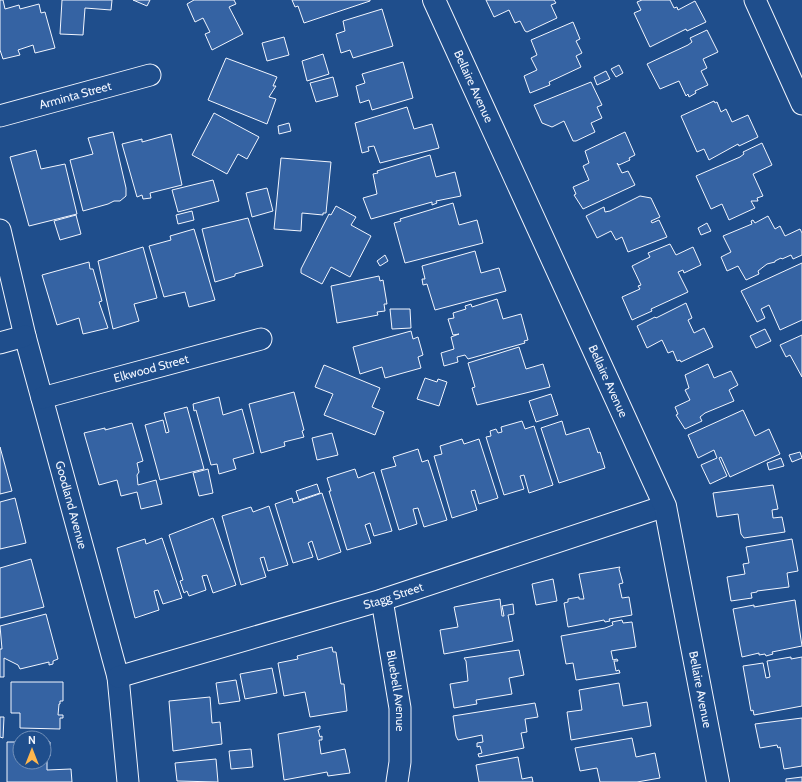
<svg xmlns="http://www.w3.org/2000/svg" width="802" height="782" viewBox="0 0 802 782" font-family="Cabin,sans-serif">
	<style>
		.building { fill: #3563a3; stroke: #f2f6ff }
		.lines { fill: none; stroke-linecap: round; stroke-linejoin: round }
		.street-casing { stroke: #f2f6ff; stroke-width: 23 }
		.secondary-casing { stroke: #f2f6ff; stroke-width: 24 }
		.street { stroke: #1f4e8c; stroke-width: 21 }
		.secondary { stroke: #1f4e8c; stroke-width: 22 }
		.labels { text-anchor: middle; stroke-width: 3; stroke-linejoin: round; paint-order: stroke }
		.street-label { font-size: 12px; fill: #f2f6ff; stroke: #1f4e8c }
	</style>
	<rect width="100%" height="100%" fill="#1f4e8c"/>
	<g class="building">
		<path d="M0,0h3l2,9 14,-4 1,4 19,-5 2,9 4,-1 10,36 -20,5 -2,-8 -15,5 2,5 -17,4 -3,-9z"/>
		<path d="M62,0h50l-1,10 -26,-2 -2,27 -23,-1z"/>
		<path d="M133,0h17l-3,6z"/>
		<path d="M194,0h40l2,4 -7,3 14,27 -31,16 -7,-16 5,-2 -7,-14 -8,4 -8,-18z"/>
		<path d="M292,0h78v1l-66,22 -6,-17 -3,1z"/>
		<path d="M486,0h68l2,3 -5,2 6,13 -30,14 -2,-1 -5,-10 -5,2 -6,-13 -15,7z"/>
		<path d="M642,0h28l4,8 3,-1 1,3 17,-9 11,21 -19,9 -1,-2 -36,18 -16,-34 7,-3 -4,-8z"/>
		<path d="M382,9l11,37 -40,12 -3,-8 -9,3 -5,-19 9,-3 -2,-10z"/>
		<path d="M573,22l7,17 -4,2 6,12 -6,3 5,11 -32,15 1,3 -20,8 -6,-17 13,-6 -6,-12 6,-3 -6,-15z"/>
		<path d="M707,30l11,22 -15,7 4,9 -6,3 7,14 -13,6 1,2 -7,4 -1,-3 -2,2 -7,-15 -19,8 -13,-25 41,-19 4,-3 -2,-4z"/>
		<path d="M284,37l5,18 -22,6 -5,-18z"/>
		<path d="M323,54l6,20 -22,7 -5,-20z"/>
		<path d="M226,58l51,19 -4,9h3l-7,11 7,2 -9,25 -59,-24z"/>
		<path d="M403,62l10,36 -41,12 -3,-10 -9,3 -4,-17 9,-3 -3,-9z"/>
		<path d="M619,65l4,8 -7,4 -5,-8z"/>
		<path d="M606,71l4,8 -13,6 -3,-8z"/>
		<path d="M333,77l5,19 -22,6 -6,-19z"/>
		<path d="M591,82l11,23 -5,2 5,11 -11,5 4,9 -19,9h-3l-9,-20 -12,6 -10,-4 -8,-18z"/>
		<path d="M714,101l1,2 2,-1 4,10 5,-3 6,13 16,-7 10,22 -19,9 -1,-2 -29,16 -5,-11 -7,3 -16,-36z"/>
		<path d="M407,107l7,22 18,-5 7,24 -59,15 -6,-17 -6,1 1,4 -7,2 -7,-30z"/>
		<path d="M214,113l45,24 -12,22 -9,-5 -11,20 -35,-19z"/>
		<path d="M289,123l2,8 -12,3 -1,-8z"/>
		<path d="M113,132l13,56v8l-6,5h-6l-6,3 -25,7 -13,-51 23,-6 -5,-16z"/>
		<path d="M625,132l10,23 -6,3 1,2 -11,5 -2,-2 5,10 6,-2 7,14 -52,24 -9,-14 2,-1 -3,-7 16,-7 -6,-14 6,-3 -4,-12z"/>
		<path d="M171,134l11,51 -32,8 1,5 -8,1 -1,-4 -5,2 -15,-53 20,-5v3z"/>
		<path d="M762,143l10,22 -19,9 10,22 -6,2 1,3h-7l4,7 -26,12 -7,-16 -11,5 -15,-33 44,-19 4,-3 -1,-2z"/>
		<path d="M36,150l5,19 24,-5 12,50 -48,12 -19,-69z"/>
		<path d="M430,155l6,22 19,-5 6,24 -25,5 1,2 -5,2v-3l-61,17 -8,-21 14,-4 -4,-20 5,-1 -1,-2z"/>
		<path d="M281,158l50,4 -5,51h-3v2l-21,-2 -1,18 -27,-2z"/>
		<path d="M213,180l6,21 -41,11 -6,-22z"/>
		<path d="M267,188l6,23 -21,6 -6,-24z"/>
		<path d="M640,196l11,2 9,19 -9,4 1,2 7,-3 8,17 -39,15 -6,-15 -6,3 -5,-9 -14,7 -11,-22 18,-9 1,5 5,-1z"/>
		<path d="M453,203l6,22 18,-5 6,23 -78,20 -11,-40 7,-2 -1,-2z"/>
		<path d="M336,206l20,11 -5,8 20,11 -21,41 -19,-10 -9,17 -21,-11v-4l28,-55 2,1z"/>
		<path d="M192,211l2,9 -16,4 -2,-9z"/>
		<path d="M76,215l5,19 -21,6 -6,-19z"/>
		<path d="M768,216l7,13 5,-3 5,10 15,-7 2,4v22l-9,4 -2,-4 -9,4 -1,-1 -6,3v1l-8,2 -9,7 1,3 -13,6 -8,-14 -11,5 -6,-14 10,-5 -8,-16 29,-12 -1,-3 2,-1 2,3z"/>
		<path d="M248,218l15,48 -28,8v2l-20,6 -13,-53z"/>
		<path d="M707,223l4,8 -10,4 -3,-7z"/>
		<path d="M194,229l21,71 -26,7 -4,-15 -21,5 -15,-51 22,-6 -1,-4z"/>
		<path d="M670,244l6,11 17,-8 8,18 -17,8 -1,-3 -5,2 10,20 -37,17 1,2 -20,9 -10,-23 18,-8 -2,-3 3,-1 -9,-19 18,-9 -2,-4z"/>
		<path d="M143,247l14,51 -23,6 5,17 -26,8 -15,-68z"/>
		<path d="M475,251l6,22 18,-5 7,23 -71,19 -8,-26 -4,1 -1,-6h3l-3,-13z"/>
		<path d="M385,255l3,6 -8,5 -3,-5z"/>
		<path d="M89,262l1,7h3l9,32 -3,1 9,26 -25,6 -4,-16 -22,7 -15,-50z"/>
		<path d="M802,263v57l-22,10 -11,-25 -8,4 4,9 -8,4 -16,-31z"/>
		<path d="M379,276l1,5 3,-1 4,24h-3l1,7 -8,1 1,3 -41,8 -6,-37z"/>
		<path d="M497,299l6,20 18,-5 7,26 -4,1 1,2 -57,16 -3,-4 -8,2 1,5 -14,4 -3,-13 13,-4 -3,-12 8,-3 -6,1 -5,-16 6,-1 -1,-5 13,-4 -1,-3 6,-2 1,3z"/>
		<path d="M686,303l6,15 -4,2 6,13 10,-5 9,19 -32,15 -1,-2 -3,1 -4,-10 -5,2 -6,-13 -15,8 -10,-22 18,-9 1,1z"/>
		<path d="M390,309h20l1,19 -19,1z"/>
		<path d="M765,329l6,12 -15,7 -6,-12z"/>
		<path d="M411,331l2,8 5,-2 5,18 -5,2 3,11 -36,10 -3,-11 -22,7 -7,-27z"/>
		<path d="M802,335v42l-12,-22 -4,2 -6,-12z"/>
		<path d="M519,347l7,22 17,-5 7,23 -73,18 -5,-17 3,-1 -7,-24z"/>
		<path d="M708,364l6,14 17,-7 7,14 -9,5 5,11 -29,12 -5,4 2,4 -17,8 -9,-14 2,-1 -3,-7 15,-7 -5,-10 4,-2 -4,-13z"/>
		<path d="M324,365l56,23 -8,19 12,5 -9,23 -51,-20 9,-21 -18,-7z"/>
		<path d="M425,378l12,4 1,-3 9,3 -8,24 -22,-7z"/>
		<path d="M294,392l10,38 -2,1 2,6 -20,5 1,4 -24,7 -12,-49z"/>
		<path d="M551,394l7,21 -22,7 -7,-21z"/>
		<path d="M219,397l4,18 19,-6 12,44 -21,6 3,10 -17,5 -2,-10 -6,1 -15,-55 -2,1 -1,-7z"/>
		<path d="M187,407l17,62 -44,11 -15,-55 18,-5 3,13 3,-1 -5,-19z"/>
		<path d="M743,410l12,26 14,-7 11,25 -50,23 -9,-20 -2,1 8,18 -17,8 -9,-19 16,-7 -3,-8 -16,8 -10,-23z"/>
		<path d="M522,421l3,8 9,-3 19,59 -24,8 -5,-18 -4,1 4,13 -20,6 -18,-58 5,-1 -1,-5 6,-2 2,4 4,-1 -1,-5z"/>
		<path d="M562,421l4,14 23,-7 9,25 2,-1 5,16 -46,15 -18,-55z"/>
		<path d="M132,423l11,38 -6,2 2,9 -2,3 1,10 18,-5 6,24 -21,5 -4,-17 -16,4 -4,-16 -18,5 -15,-52 21,-5v2z"/>
		<path d="M332,433l6,22 -21,5 -5,-22z"/>
		<path d="M462,439l2,5 15,-5 19,59 -19,6 -4,-14 -4,1 6,19 -25,8 -18,-62 8,-2 -2,-8z"/>
		<path d="M0,447l12,44 -12,3z"/>
		<path d="M418,449l4,13 6,-2 19,60 -23,7 -6,-19 -5,1 4,15 -18,6 -18,-60 15,-4 -3,-9z"/>
		<path d="M800,452l2,6 -10,4 -3,-7z"/>
		<path d="M781,458l3,8 -15,4 -2,-7z"/>
		<path d="M208,469l5,24 -14,3 -6,-23z"/>
		<path d="M355,469l3,9 16,-6 18,59 -18,5 -4,-13 -5,2 6,18 -24,7 -18,-59h2l-4,-13z"/>
		<path d="M317,484l3,9 -21,7 -3,-9z"/>
		<path d="M773,485l5,24 -6,1 1,8 9,-1 3,15 -41,6 -3,-4 -3,-20 -21,3 -4,-24z"/>
		<path d="M322,493l19,59 -23,8 -6,-19 -4,2 5,14 -20,6 -18,-59 17,-6 1,5z"/>
		<path d="M15,498l11,45 -26,6v-47z"/>
		<path d="M269,506l19,59 -20,6 -4,-14 -4,1 6,19 -25,8 -19,-69 29,-9 2,5z"/>
		<path d="M213,518l23,67 -23,8 -6,-18 -5,1 4,14 -17,6 -2,-5 -3,2 -4,-12 3,-1 -14,-45z"/>
		<path d="M162,538l20,60 -19,6 -5,-14 -4,1 5,19 -24,8 -18,-70 28,-9 1,5z"/>
		<path d="M792,539l6,32 -11,2 2,14 -32,4v1l-6,1 1,5 -21,3 -4,-24 18,-3 -2,-10 6,-1 -3,-16z"/>
		<path d="M31,559l13,48 -44,11v-50z"/>
		<path d="M620,567l-1,2 4,14 -4,1 3,14 7,-1 3,18 -23,4 1,2 -5,1 -1,-2 -36,7 -4,-24 4,-1v-3l11,-2v2h5l-5,-25z"/>
		<path d="M553,579l4,22 -21,4 -4,-21z"/>
		<path d="M500,599l2,17h2l-2,-10 11,-2 1,10 -6,1 5,26 -69,13 -4,-24 18,-3 -4,-20z"/>
		<path d="M795,600l7,46 -30,6 1,2 -7,2 -1,-2 -6,1v-2l-17,4 -9,-48 21,-4v2z"/>
		<path d="M46,614l12,45 -5,2v3l-4,1v-3l-29,7 -2,-4 -14,-7v19h-4v-28h2l-2,-23z"/>
		<path d="M622,620l1,3 9,-1 4,25 -25,4 2,9 4,-1 1,2h-4l2,10 3,-1 1,3 -44,7 -3,-17 -7,1 -5,-28 44,-8 8,-3 -1,-3z"/>
		<path d="M332,647l1,5h3l5,32h3l3,27 -37,6 -5,-25 -21,4 -6,-33 20,-4 -1,-3z"/>
		<path d="M519,650l5,25 -15,3 3,16 -36,6 1,4 -23,4 -4,-24 18,-3 -2,-20 -2,-3z"/>
		<path d="M791,657v2l11,-2v49l-48,9 -1,-5 -2,1 -8,-45 20,-3 3,15 4,-1 -3,-16z"/>
		<path d="M272,668l5,25 -32,6 -5,-25z"/>
		<path d="M236,680l4,21 -21,3 -3,-21z"/>
		<path d="M11,682h52v19h-3v3h-1l-1,11h5v3h-3v11l-40,-1v-15h-9z"/>
		<path d="M619,683l4,23 24,-4 4,24 -80,14 -4,-28 15,-2 -3,-20z"/>
		<path d="M210,697l2,26 8,-1 2,22 -49,7 -4,-50z"/>
		<path d="M535,703l3,14 -13,2 2,13 -6,1 3,15 -45,9 -1,-3 4,-1 -2,-7 -3,1v-4l6,-1 -1,-7 -24,5 -2,-4 -3,-20z"/>
		<path d="M0,717h4l-1,21 -3,-1z"/>
		<path d="M802,718v48l-18,3 -4,-22 -2,1 -1,-3 -17,3 -5,-24z"/>
		<path d="M320,726v3l-2,1 2,7 2,-1v4h-3l2,14 24,-5 5,24 -22,3 -1,-4 -43,8 -6,-46z"/>
		<path d="M632,738l4,19 19,-4 5,25 -23,4h-37l-3,-14 -17,3 -5,-23z"/>
		<path d="M7,742h13v20h24v-20h6v4h-2v7h2v3h-3v14l24,-1 1,13h-65z"/>
		<path d="M251,749l2,18 -22,2 -2,-18z"/>
		<path d="M518,757l4,22 10,-2 1,5h-54l-3,-17z"/>
		<path d="M216,759l2,23 -41,-1 -2,-18z"/>
		<path d="M802,777v5h-16v-3z"/>
	</g>
	<g class="lines">
		<defs>
			<g id="street">
				<path d="M755,0l47,104"/>
				<path id="s1" d="M0,116l150,-41"/>
				<path id="s2" d="M0,230l25,106 93,341 10,105"/>
				<path d="M0,343l25,-7"/>
				<path id="s3" d="M42,398l219,-59"/>
				<path id="s4" d="M382,600l18,108v54l-3,20"/>
				<path id="s5" d="M118,677l264,-77 283,-94"/>
			</g>
			<g id="secondary">
				<path id="s6" d="M434,0l231,506 53,276"/>
			</g>
		</defs>
		<use href="#street" class="street-casing"/>
		<use href="#secondary" class="secondary-casing"/>
		<use href="#street" class="street"/>
		<use href="#secondary" class="secondary"/>
	</g>
	<g class="labels">
		<g class="street-label">
			<text dy="4" stroke="none"><textPath href="#s6" startOffset="95">Bellaire Avenue</textPath></text>
			<text dy="4" stroke="none"><textPath href="#s1" startOffset="78">Arminta Street</textPath></text>
			<text dy="4" stroke="none"><textPath href="#s3" startOffset="113">Elkwood Street</textPath></text>
			<text dy="4" stroke="none"><textPath href="#s6" startOffset="419">Bellaire Avenue</textPath></text>
			<text dy="4" stroke="none"><textPath href="#s2" startOffset="284">Goodland Avenue</textPath></text>
			<text dy="4" stroke="none"><textPath href="#s5" startOffset="287">Stagg Street</textPath></text>
			<text dy="4" stroke="none"><textPath href="#s6" startOffset="743">Bellaire Avenue</textPath></text>
			<text dy="4" stroke="none"><textPath href="#s4" startOffset="92">Bluebell Avenue</textPath></text>
		</g>
	</g>
	<g transform="translate(32 750)"><circle r="19" fill="#1f4e8c" stroke="#7391ba"/>
	<path d="M0-3L7 15L0 10L-7 15Z" fill="#ffb74d"/>
	<text y="-6" font-size="11" font-weight="bold" text-anchor="middle" fill="#f2f6ff">N</text>
	</g>
</svg>
